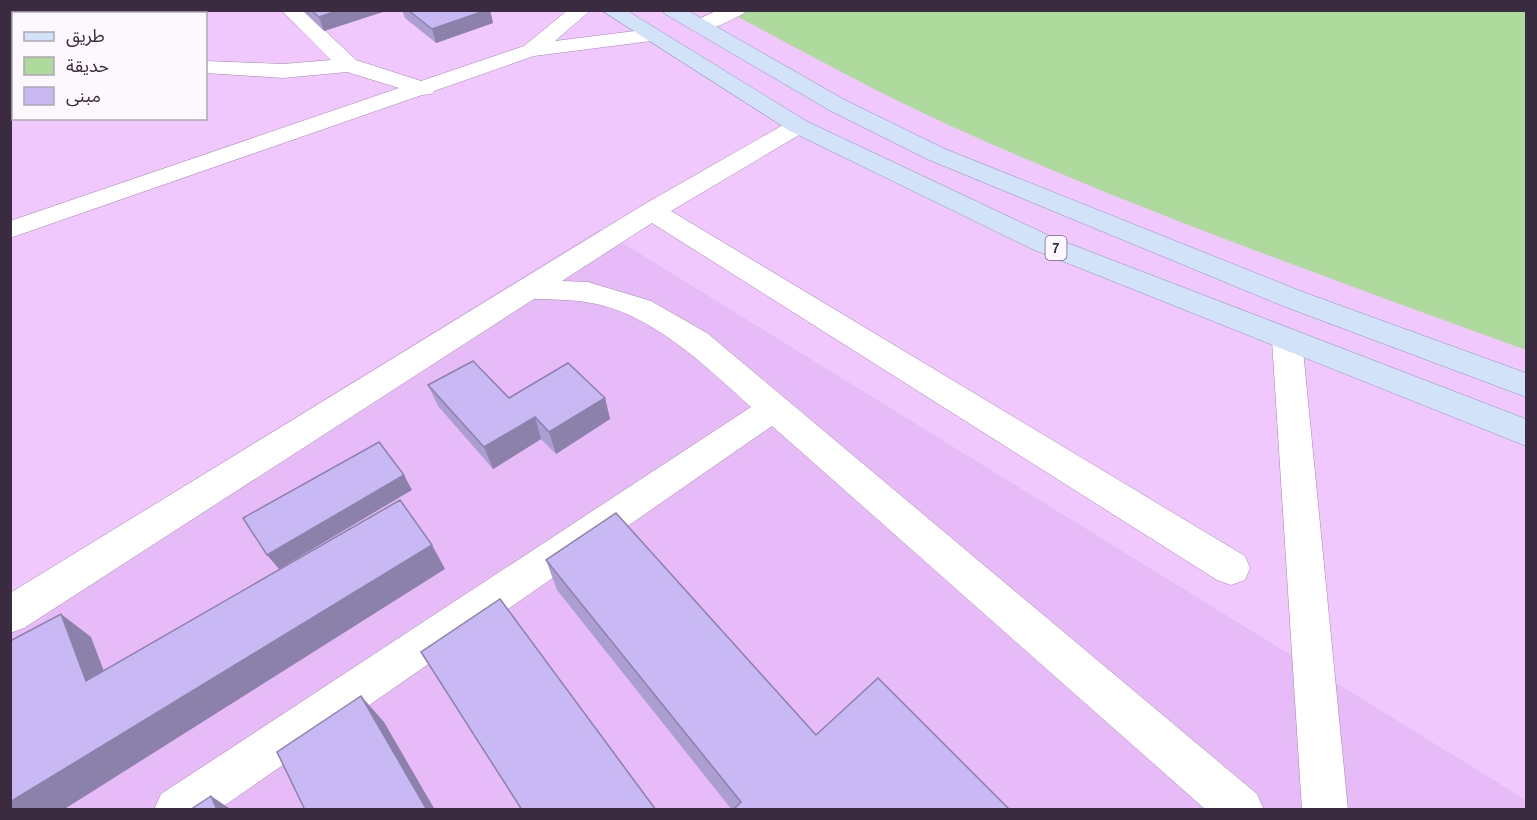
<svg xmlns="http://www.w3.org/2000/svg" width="1537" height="820" viewBox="0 0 1537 820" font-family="'Archivo Narrow','Noto Sans Arabic',sans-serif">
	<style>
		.built { fill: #e7bbf7 }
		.green { fill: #aedb9d }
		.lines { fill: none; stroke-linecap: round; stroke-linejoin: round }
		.minor-casing { stroke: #a983b6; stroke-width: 1 }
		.major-casing { stroke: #8995b6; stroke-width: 1 }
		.minor { fill: #fff; fill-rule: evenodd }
		.major { fill: #d1e2f9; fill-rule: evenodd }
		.wall { fill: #ac9ed1 }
		.shaded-wall { fill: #8c81aa }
		.building { fill: #c8b8f3; stroke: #8c81aa; stroke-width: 1.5 }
		.labels { text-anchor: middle; stroke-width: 4.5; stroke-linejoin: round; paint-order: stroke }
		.shield { fill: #fcf8fe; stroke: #756879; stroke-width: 1.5 }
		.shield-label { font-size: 15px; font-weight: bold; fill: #3b2b40 }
	</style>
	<rect width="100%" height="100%" fill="#f0c8fe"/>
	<path class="built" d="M600,229l926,571v10h-1515v-217z"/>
	<path class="green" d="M727,11h799v339c-192,-70 -386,-139 -573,-223 -77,-35 -151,-76 -226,-116z"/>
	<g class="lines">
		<defs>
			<g id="minor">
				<path d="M281,10h22l53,50 65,21 103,-35 44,-36h23l-36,31 96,-12 7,2 3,4 -3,4 -7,2 -117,15 -100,35 -2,3 -10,1 -412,143v-17l389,-133 -52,-16 -64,6 -77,-5v-12l77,3 48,-4z"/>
				<path d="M718,10h28l-3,4c-15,7 -35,20 -51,16l-3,-4 3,-4z"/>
				<rect x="10" y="53" width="4" height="12"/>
				<path d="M798,119l8,2 4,5 -4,5 -135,80 574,345 5,12 -5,12 -14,5 -14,-5 -565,-357 -90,58 26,1 63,19 56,32 550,461 7,16h-58l-434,-384 -554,384h-64l7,-16 590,-387c-46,-41 -102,-97 -166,-105 -17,-3 -34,-2 -51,-3l-510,329 -14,5v-40l633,-388 147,-84z"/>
				<path d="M1287,329l11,3 4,8 46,470h-46l-30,-470 4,-8z"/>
			</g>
			<g id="major">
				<path d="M601,10h25l180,111 246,116 474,182v27l-494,-197 -242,-118z"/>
				<path d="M662,10h25l158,90 100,49 358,143 223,81v24l-243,-91 -356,-147 -98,-49 -164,-96z"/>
			</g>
		</defs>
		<use href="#minor" class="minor-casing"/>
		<use href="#major" class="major-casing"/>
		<use href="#minor" class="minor"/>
		<use href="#major" class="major"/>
	</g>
	<g class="wall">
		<path d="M302,10h87l-65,21z"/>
		<path d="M402,10h88l3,13 -57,20 -31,-25z"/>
		<path d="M428,385l81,13h96l5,21 -54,35 -15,-15 -48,30 -55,-63z"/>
		<path d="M546,560l270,175 -84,75 -175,-220z"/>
	</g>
	<g class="shaded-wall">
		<path d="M32,10h20l2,4h-34z"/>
		<path d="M66,10h59l-11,4h-46z"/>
		<path d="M339,10h50l-65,21 -5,-14z"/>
		<path d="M487,10h3l3,13 -57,20 -4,-14z"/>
		<path d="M14,15v24l-4,1v-24z"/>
		<path d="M605,398l5,21 -54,35 -7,-22z"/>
		<path d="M535,417l6,22 -48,30 -9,-22z"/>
		<path d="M404,475l8,15 -133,79 -12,-14z"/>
		<path d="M432,545l13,24 -382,241h-53v-8z"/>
		<path d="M61,614l30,23 25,66 -30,-22z"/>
		<path d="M361,696l23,26 51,88h-8z"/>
		<path d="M211,796l21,14h-15z"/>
	</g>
	<g class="building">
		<path d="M10,10h22l-12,4h-6v1l-4,1z"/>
		<path d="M311,10h28l-20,7z"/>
		<path d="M408,10h79l-55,19z"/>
		<path d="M473,361l36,37 59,-35 37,35 -56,34 -14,-15 -51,30 -56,-62z"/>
		<path d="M379,442l25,33 -137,80 -24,-37z"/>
		<path d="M400,500l32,45 -422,257v-161l51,-27 25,67z"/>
		<path d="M616,513l200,222 62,-57 132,132h-277l8,-8 -195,-242z"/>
		<path d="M500,599l156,211h-134l-101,-158z"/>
		<path d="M361,696l66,114h-122l-28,-58z"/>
		<path d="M211,796l6,14h-27z"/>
	</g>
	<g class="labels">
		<rect class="shield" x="1045.5" y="236" width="21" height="24" rx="4.5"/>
		<g class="shield-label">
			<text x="1056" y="253">7</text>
		</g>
	</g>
	<rect width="1537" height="820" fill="none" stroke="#3b2b40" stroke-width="24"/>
	<rect x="12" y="12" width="195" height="108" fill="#fcf8fe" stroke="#afa6b2" stroke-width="1.5"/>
	<rect x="24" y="32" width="30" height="9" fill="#d1e2f9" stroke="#afa6b2" stroke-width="1.5"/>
	<text x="66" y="42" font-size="18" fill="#3b2b40">طريق</text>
	<rect x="24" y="57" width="30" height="18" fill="#aedb9d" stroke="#afa6b2" stroke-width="1.5"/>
	<text x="66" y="72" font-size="18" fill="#3b2b40">حديقة</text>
	<rect x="24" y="87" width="30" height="18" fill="#c8b8f3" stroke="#afa6b2" stroke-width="1.5"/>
	<text x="66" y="102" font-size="18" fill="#3b2b40">مبنى</text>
</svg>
